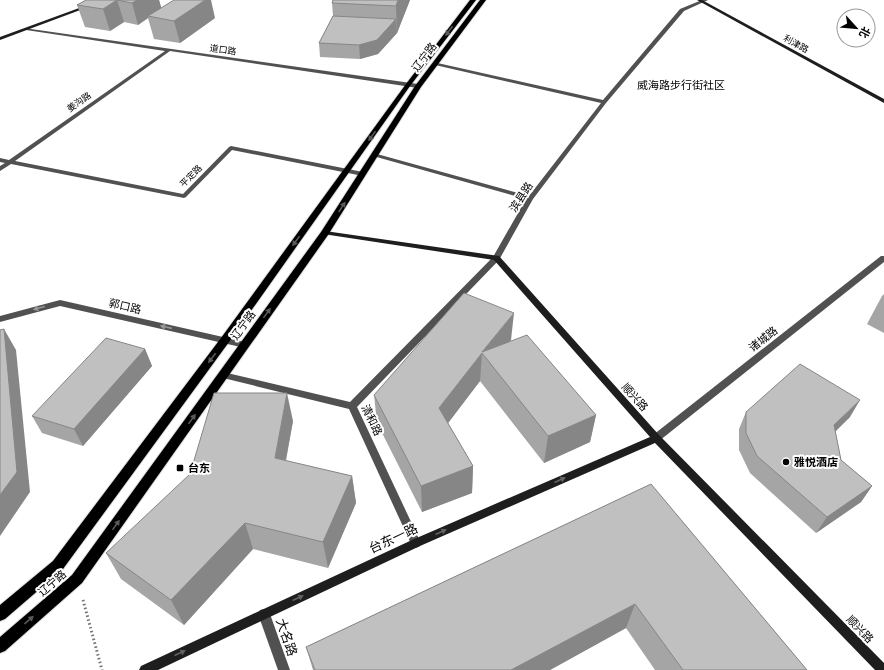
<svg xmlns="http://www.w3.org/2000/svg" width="884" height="670" viewBox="0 0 884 670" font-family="'Asap Condensed','Noto Sans SC',sans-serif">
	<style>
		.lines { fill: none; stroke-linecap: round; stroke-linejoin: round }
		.primary-casing { stroke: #dbdbdb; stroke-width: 2 }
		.path { stroke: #737373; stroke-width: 3; stroke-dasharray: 1.5 2.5; stroke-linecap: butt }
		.street { fill: #515151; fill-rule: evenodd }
		.secondary { fill: #1e1e1e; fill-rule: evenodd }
		.primary { fill: #000; fill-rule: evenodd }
		.wall { fill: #a5a5a5 }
		.shaded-wall { fill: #868686 }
		.building { fill: #c0c0c0; stroke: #868686 }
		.oneway { fill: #595959 }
		.oneway2 { fill: #979797 }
		.oneway3 { fill: #626262 }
		.poi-dot { fill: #000; stroke: #fff; stroke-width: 1.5 }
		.labels { text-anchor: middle; stroke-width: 4; stroke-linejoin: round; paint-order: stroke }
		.far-street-label { font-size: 9px; fill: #000; stroke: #fff }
		.street-label { font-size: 11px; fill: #000; stroke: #fff }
		.far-quarter-label { font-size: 11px; fill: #000; stroke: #fff }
		.poi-label { font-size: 11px; font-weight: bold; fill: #000; stroke: #fff; text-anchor: start }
		.near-street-label { font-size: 13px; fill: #000; stroke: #fff }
	</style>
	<rect width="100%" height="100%" fill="#fff"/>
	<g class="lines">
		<defs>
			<g id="primary">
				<path d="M470,0h6l-66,86 -181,256 -166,227 -58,50 -5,2v-16l53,-44 168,-223 185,-254z"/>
				<path d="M480,0h6l-65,87 -93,148 -246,348 -77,68 -5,2v-16l72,-62 249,-343 94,-146z"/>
			</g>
		</defs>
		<use href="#primary" class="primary-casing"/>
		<path class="path" d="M83,600l19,70"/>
		<g class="street">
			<path d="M702,0h6l-24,11 -78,92 -73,96 -34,61 -142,147 64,136 -1,3 -4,2 -4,-2 -63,-137 -126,-31 -3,-1 -1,-2 1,-2 3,-1 127,30 143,-145 33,-58 -153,-43v-2h4l152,42 72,-93 -166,-38 -2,-1v-2l170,38 77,-91z"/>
			<path d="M24,28l394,56 3,2 -3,2 -248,-37 -155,110 168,33 46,-47 2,-1 132,26 3,2 -3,2 -131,-26 -46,47 -2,1 -173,-34 -11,7v-5l5,-3 -5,-1v-4l9,2 156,-109 -139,-21 -2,-1z"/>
			<path d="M881,256h3v6l-225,179 -3,1 -3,-1 -2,-3 2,-3z"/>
			<path d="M60,300l185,42 4,3 -4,3 -185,-42 -60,16v-6z"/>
			<path d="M264,609l4,1 2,4 20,56h-12l-20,-56 2,-4z"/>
		</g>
		<g class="secondary">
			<path d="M101,0h6l-107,40v-3z"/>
			<path d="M697,0h5l182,99v4z"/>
			<path d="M325,231l174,25 160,179 225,228v7h-9l-220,-227 -235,103 -262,124h-19l2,-4 271,-126 238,-103 -156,-177 -171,-26 -1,-1 1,-1z"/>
		</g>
		<use href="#primary" class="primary"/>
	</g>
	<g class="wall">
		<path d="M86,0h73l2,8 54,10 -35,25 -26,-4 -6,-21 -10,7 -14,-3 -14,9 -25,-4 -8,-22z"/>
		<path d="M333,0h77l-13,33 -19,21 -18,5 -40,-2 -1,-14 14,-27 -1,-13z"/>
		<path d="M884,294v39l-17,-9 15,-28z"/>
		<path d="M511,340l-1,2 86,73 -6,27 -46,21 -64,-82 -32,42 25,43 -1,27 -50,19 -45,-89 -3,-28z"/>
		<path d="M145,349l7,17 -69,80 -41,-13 -10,-17z"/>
		<path d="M746,412l104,5 -15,14 6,29 31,26 -11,16 -45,31 -66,-60 -11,-23v-21z"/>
		<path d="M293,421l-7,40 66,15 4,27 -28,65 -75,-19 -69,76 -63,-46 -15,-26z"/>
		<path d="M651,484l156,186h-152l-29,-42 -76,42h-237l-7,-23z"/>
	</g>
	<g class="shaded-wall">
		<path d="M117,0l7,22 -14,9 -7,-22z"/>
		<path d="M137,0h22l3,10 -14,6v2l-10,7 -6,-22z"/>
		<path d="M205,0h6l4,18 -35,25 -6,-22z"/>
		<path d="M398,0h12l-13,33 -1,-27z"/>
		<path d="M396,19l1,14 -19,21 -18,5 -1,-14z"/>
		<path d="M514,313l-3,27 -19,26 -10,-14z"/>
		<path d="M4,329l12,21 14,142 -30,44v-41z"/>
		<path d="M145,349l7,17 -69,80 -9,-17z"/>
		<path d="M482,353l-2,28 -41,54v-27z"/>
		<path d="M287,393l6,28 -12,64 -6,-27z"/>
		<path d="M860,400l-10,17 -25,25 9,-17z"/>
		<path d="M596,415l-6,27 -46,21 4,-27z"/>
		<path d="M473,466l-1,27 -50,19 -1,-26z"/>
		<path d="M352,476l4,27 -28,65 -5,-26z"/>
		<path d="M872,486l-11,16 -45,31 11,-16z"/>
		<path d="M245,523l8,26 -69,76 -13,-25z"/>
		<path d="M635,604l-9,24 -76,42h-39z"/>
	</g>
	<g class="building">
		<path d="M86,0h51l-5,3 -15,-3 -14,9 -26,-4z"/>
		<path d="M174,0h31l-31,21 -26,-5z"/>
		<path d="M333,0h65l-2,6 -64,-3z"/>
		<path d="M333,16l63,3 -19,21 -18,5 -40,-2z"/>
		<path d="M464,293l50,20 -32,39 45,-17 69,80 -48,21 -66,-83 -43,55 34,58 -52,20 -47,-91z"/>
		<path d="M4,329l13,143 -17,23v-165z"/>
		<path d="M106,338l39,11 -71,80 -42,-13z"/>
		<path d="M800,364l60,36 -26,25 7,35 31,26 -45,31 -70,-61 -11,-23v-21z"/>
		<path d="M214,393h73l-12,65 77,18 -29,66 -78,-19 -74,77 -65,-47 84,-79z"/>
		<path d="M651,484l156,186h-124l-48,-66 -124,66h-196l-9,-23z"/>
	</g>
	<defs><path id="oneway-solid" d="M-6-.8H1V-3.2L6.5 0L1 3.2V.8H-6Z"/></defs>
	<g class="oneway">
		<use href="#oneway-solid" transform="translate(449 31) rotate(127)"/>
		<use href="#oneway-solid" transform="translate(372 136) rotate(126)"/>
		<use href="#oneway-solid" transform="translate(342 207) rotate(-57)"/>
		<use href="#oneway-solid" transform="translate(296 241) rotate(126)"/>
		<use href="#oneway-solid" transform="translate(267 313) rotate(-54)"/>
		<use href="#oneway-solid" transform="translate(212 358) rotate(127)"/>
		<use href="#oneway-solid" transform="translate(192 419) rotate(-54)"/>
		<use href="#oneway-solid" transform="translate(116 525) rotate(-54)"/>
		<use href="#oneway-solid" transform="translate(29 620) rotate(-41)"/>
	</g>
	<g class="oneway2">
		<use href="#oneway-solid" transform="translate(39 308) rotate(165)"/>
		<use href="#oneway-solid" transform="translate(166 327) rotate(-167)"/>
	</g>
	<g class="oneway3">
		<use href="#oneway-solid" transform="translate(560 480) rotate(-24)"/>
		<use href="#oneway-solid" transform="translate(441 532) rotate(-24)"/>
		<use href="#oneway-solid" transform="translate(298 598) rotate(-25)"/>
		<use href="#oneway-solid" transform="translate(180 653) rotate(-25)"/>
	</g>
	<g class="poi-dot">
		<circle cx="786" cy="462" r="4"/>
		<rect x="176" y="464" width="8" height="8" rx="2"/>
	</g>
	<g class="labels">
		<g class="far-street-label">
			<text transform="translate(796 44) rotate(29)" y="3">利津路</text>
			<text transform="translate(223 50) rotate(8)" y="3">道口路</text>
			<text transform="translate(79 102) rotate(-35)" y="3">姜沟路</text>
			<text transform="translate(191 176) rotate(-45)" y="3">平定路</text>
		</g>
		<g class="street-label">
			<text transform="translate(424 57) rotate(-53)" y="4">辽宁路</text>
			<text transform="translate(521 197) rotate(-57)" y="4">滨县路</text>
			<text transform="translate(125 306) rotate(13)" y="4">郭口路</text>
			<text transform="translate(243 325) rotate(-54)" y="4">辽宁路</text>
			<text transform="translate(763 339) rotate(-38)" y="4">诸城路</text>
			<text transform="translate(635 397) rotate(48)" y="4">顺兴路</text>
			<text transform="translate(372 420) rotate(64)" y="4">清和路</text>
			<text transform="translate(52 583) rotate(-41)" y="4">辽宁路</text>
			<text transform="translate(860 629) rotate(46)" y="4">顺兴路</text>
		</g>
		<g class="far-quarter-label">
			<text x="681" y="89">威海路步行街社区</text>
		</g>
		<g class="poi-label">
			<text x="794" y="466">雅悦酒店</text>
			<text x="188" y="472">台东</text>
		</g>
		<g class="near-street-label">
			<text transform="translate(393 538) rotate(-25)" y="5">台东一路</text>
			<text transform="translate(287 637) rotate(71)" y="5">大名路</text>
		</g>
	</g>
	<g transform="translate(856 28) rotate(117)"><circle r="19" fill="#ffffff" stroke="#999999"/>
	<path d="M0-3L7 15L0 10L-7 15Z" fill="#000000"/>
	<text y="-6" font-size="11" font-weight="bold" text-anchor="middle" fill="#000000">北</text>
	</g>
</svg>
